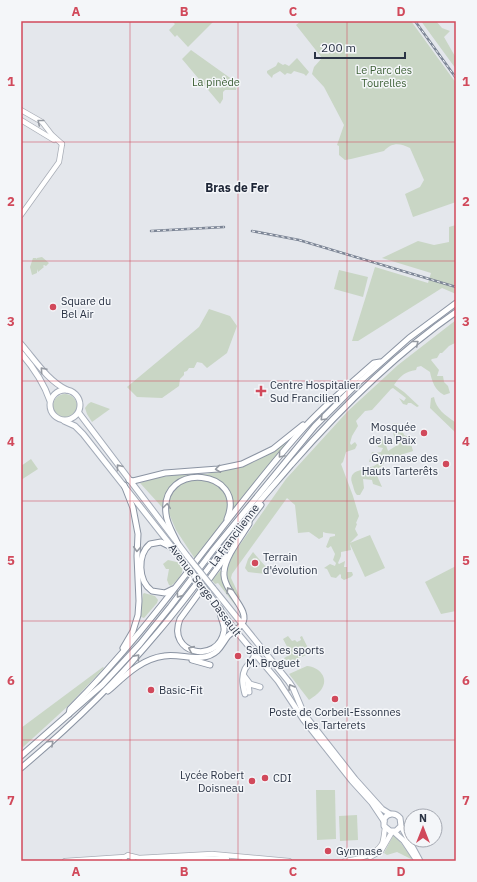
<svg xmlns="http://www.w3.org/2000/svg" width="477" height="882" viewBox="0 0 477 882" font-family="'IBM Plex Sans',sans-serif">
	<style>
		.green { fill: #c9d6c5 }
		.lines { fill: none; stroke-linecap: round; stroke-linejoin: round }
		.secondary-casing { stroke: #a9aeb7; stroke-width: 6 }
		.primary-casing { stroke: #a3abb8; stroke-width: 7 }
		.trunk-casing { stroke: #8b94a3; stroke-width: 7 }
		.secondary { stroke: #fff; stroke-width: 4.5 }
		.primary { stroke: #fff; stroke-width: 5 }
		.trunk { stroke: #fff; stroke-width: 5 }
		.rail-casing { stroke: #7d8696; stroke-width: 2.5 }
		.rail { stroke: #f4f6f9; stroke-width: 1; stroke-dasharray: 3; stroke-linecap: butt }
		.primary-bridge-casing { stroke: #a3abb8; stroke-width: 7; stroke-linecap: butt }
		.primary-bridge { stroke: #fff; stroke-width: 5 }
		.oneway { stroke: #959aa2 }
		.grid { fill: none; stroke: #d1495b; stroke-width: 1; stroke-opacity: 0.55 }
		.poi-dot { fill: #d1495b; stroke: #f4f6f9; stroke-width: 1.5 }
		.labels { text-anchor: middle; stroke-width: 3; stroke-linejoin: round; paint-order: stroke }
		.park-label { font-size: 11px; fill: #3f6138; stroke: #f4f6f9 }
		.poi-label { font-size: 11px; fill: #2b3445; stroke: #f4f6f9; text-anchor: start }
		.street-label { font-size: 11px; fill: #2b3445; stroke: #f4f6f9 }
		.neighbourhood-label { font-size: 12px; font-weight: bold; fill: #1d2536; stroke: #f4f6f9 }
		.neatline { fill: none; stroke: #d1495b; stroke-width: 1.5 }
		.grid-label { font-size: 13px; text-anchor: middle; font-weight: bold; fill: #d1495b }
	</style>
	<rect width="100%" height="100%" fill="#e4e7ec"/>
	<g class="green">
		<path d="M172,21h42l-26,26 -11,-12 -2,2 -6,-7 6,-6z"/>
		<path d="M301,21h110l45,62v119l-43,15 -8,-23 15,-7 4,-7 -14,-32c-10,-5 -18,-6 -26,3l-33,8 -6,1 -6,-5v-9l-2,-1 7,-20 -20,-38 -12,-13 2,-7 8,-9 -26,-33z"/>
		<path d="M421,21h15l6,7 8,3 -6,6 12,21v11z"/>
		<path d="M191,50l42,30 4,-1v7l-1,4h-11l-2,2v7l-3,5 -38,-45z"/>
		<path d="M297,58l12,14 -3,4 -2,-2 -10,-3 -3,3 -4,-1 -2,2 -5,-4 -7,4 -1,3 -5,-5v-2l9,-5 2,-4 5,3 2,-1 4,2z"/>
		<path d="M456,225v69l-14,-6 -84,53h-6l23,-74 53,16 3,-10 -49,-15 36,-17 16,4 15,-3v-15z"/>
		<path d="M42,257l7,6 -3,3 -2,-1 -1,1 1,1 -6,5 -1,-3v4l-5,2 -2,-8 3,-9h3v1l1,-1z"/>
		<path d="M339,270l29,7 -5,20 -29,-8z"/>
		<path d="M209,309l21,7 7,10 -10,27 -20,15 -5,-5 -5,-1 -3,6h-5l-2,3 -3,1v3l-4,4 -1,7 -17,12 -25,-1 -10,-10 72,-60z"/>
		<path d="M456,320l-1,23 -6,3 -7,7h-2l-3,5 -5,1 -1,1 8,10 -2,6h6l1,6 4,4 2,7 -6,2c-9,-5 -12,-13 -14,-23l-9,-6 -4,1 -1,3c-11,2 -15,5 -22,15l10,7 15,14 -2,1 -6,-4h-3l-1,2 -4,-1 -4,-6 5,3 2,-3 -13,-10 -2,1 -19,21 -7,1 -9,10 2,5 -6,10 -2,7 1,2 4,-3 2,3 -2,4 -9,3 -3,10 -2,2 12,32 6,20 -3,7 1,1 -2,5 3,6 -8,8 20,-8 15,33 -20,9 -15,-33 1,6 -10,2v4l-3,7 1,1 6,-3 -1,6h3v5h5l1,3 -2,2 -7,3 -3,-2v-3l-1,-1 -4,4 -5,-1 -4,-8 -3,-1 6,-4 5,2 1,-3 -3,-3 2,-6 -4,-8 -3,2 -2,-1 4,-10 5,-1v-2l-9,-1 -3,-1v5l-4,2 -10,-7 -11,1 -3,-28 -8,-7 -55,76 -1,4 9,19 -5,8 -17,-22 -3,1 -3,-4 8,-9 8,-5 6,-13 52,-74 62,-68 50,-46z"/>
		<circle cx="65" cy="406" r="12"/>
		<path d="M434,397c2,12 11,18 21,25l1,11 -26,-25 1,-10z"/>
		<path d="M91,402l19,7 -18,13 -5,-8 -2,-6 3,-4z"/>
		<path d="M395,423l5,1 4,11 5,2 4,14 -25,8 -9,10 -4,2 7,16 -9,-3 -1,-4 -9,-1 1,9 -4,7h-3c-3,-3 -3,-7 -5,-12 -5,-17 20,-11 27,-21l-3,-1 -7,1 3,-10 4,1 5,-1 2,-4 -5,-1 -2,-8 2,-2 3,1 4,4 3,9 11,-7 1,-2 -6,-5 -2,-13z"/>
		<path d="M289,441v1l-94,117 -19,-29 -6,-14 -30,-33 16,-5 25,-4h26l47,-12z"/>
		<path d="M31,459l7,10 -17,11v-14z"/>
		<path d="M253,552l13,15v7l-18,-2 -3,-4 3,-9z"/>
		<path d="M168,560l13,3c5,9 -3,17 -10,23l-2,-1 -2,-5 2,-11h-3l-3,-5z"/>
		<path d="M456,566v45l-15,3 -16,-32z"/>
		<path d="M144,593l11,3 3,4 -1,3 -13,15 -3,-1v-2l2,-21z"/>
		<path d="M288,636l4,5 3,-1 2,2 4,-2 -1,-3 2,-1 5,10 1,3 -3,3 1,3 -18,9 -4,-6 7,-4 -8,-15z"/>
		<path d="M307,666c12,1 23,12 14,24 -3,4 -8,7 -12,10l-20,-26z"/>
		<path d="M103,667l1,1 -36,38 -47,43v-21z"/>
		<path d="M316,790h19l1,49 -19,1z"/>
		<path d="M357,815l1,25 -18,1 -1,-25z"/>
		<path d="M393,836h2c7,7 11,15 17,22l-1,1 -14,-7 -10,3 -3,-2z"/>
	</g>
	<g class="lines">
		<defs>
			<g id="secondary">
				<path d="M21,110l21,12 10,13 10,9"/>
				<path d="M21,120l33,20"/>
				<path d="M21,215l38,-53 3,-18"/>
				<path d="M131,856l8,2 73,-4 77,7"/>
				<path d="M370,857l11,-6 11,-19"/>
				<path d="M65,861l60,-4"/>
				<path d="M124,861l1,-4 3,-2 4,2 1,4"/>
				<path d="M143,861l47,-3 37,1"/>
				<path d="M345,861c12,-2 30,-5 37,-17 2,-5 2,-11 3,-16"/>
			</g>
			<g id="primary">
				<path d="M21,344c14,16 26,36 46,46"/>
				<path d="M21,353c12,14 23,30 29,48"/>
				<circle cx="65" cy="405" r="15"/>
				<path d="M79,413l109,144"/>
				<path d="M64,421l11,5 8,8 101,128"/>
				<path d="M213,588l76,94 4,6 11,26 51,65 27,30 8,5"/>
				<path d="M209,594l26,36 43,51 25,38 49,62 20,22 12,18"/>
				<path d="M244,676l6,8 10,3"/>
				<path d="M248,683l1,9"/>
				<path d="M245,694c-2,-8 -4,-17 0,-25 4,-7 9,-8 10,-16"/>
				<path d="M401,826l-5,5h-6l-6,-5v-7c4,-6 11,-7 16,-1l1,8 19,35"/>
				<path d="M394,832l10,9 12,18"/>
			</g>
			<g id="trunk">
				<path d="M129,480l4,1 32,-8 53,-4 24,-5 31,-15 30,-24"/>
				<path d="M248,522l13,-17"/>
				<path d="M177,542c-4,-9 -10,-18 -11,-28 -7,-54 82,-45 61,5"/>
				<path d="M173,589l-8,4 -13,-2c-14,-10 -15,-36 -2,-47l11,-2 12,6"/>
				<path d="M220,609c-1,8 5,14 4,22 -6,34 -58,23 -44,-12l46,-63"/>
				<path d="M123,648l10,-17 5,-16 1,-14 -2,-45 1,-22 -5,-26 -9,-23"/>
				<path d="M192,660l18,5"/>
				<path d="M108,691c17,-15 33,-32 56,-35 17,-3 39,8 53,-5 5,-5 7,-10 11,-15 4,-4 11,-7 14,-12 10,-14 -20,-33 -18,-52 1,-15 17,-35 25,-48v-3"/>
				<path d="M69,714l1,-5c86,-85 151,-188 231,-278 22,-25 48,-46 73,-68l6,-1"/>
				<path d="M21,756l81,-71 38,-41 30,-37 44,-58 101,-123 41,-41 53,-47 47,-35"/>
				<path d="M21,768c49,-41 96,-87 137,-136 36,-42 67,-88 102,-131 10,-12 21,-24 31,-36 49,-56 103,-110 165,-153"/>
			</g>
		</defs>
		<use href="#secondary" class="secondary-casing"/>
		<use href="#primary" class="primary-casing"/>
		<use href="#trunk" class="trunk-casing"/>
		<use href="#secondary" class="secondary"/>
		<use href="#primary" class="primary"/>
		<use href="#trunk" class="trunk"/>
		<defs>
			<g id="rail">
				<path d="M415,21l41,57"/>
				<path d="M151,231l73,-4"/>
				<path d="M252,231l47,9 157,47"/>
			</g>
		</defs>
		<use href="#rail" class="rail-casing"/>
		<use href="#rail" class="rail"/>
		<defs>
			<g id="primary-bridge">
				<path d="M188,557l25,31"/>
				<path d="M184,562l25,32"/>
			</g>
		</defs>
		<use href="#primary-bridge" class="primary-bridge-casing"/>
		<use href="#primary-bridge" class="primary-bridge"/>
	</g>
	<defs><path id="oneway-chevron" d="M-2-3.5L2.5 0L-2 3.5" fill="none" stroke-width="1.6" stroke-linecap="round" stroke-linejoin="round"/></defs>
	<g class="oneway">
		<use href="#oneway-chevron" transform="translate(40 122) rotate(-141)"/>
		<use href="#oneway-chevron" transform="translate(416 343) rotate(-39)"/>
		<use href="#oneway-chevron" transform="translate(43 370) rotate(-131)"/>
		<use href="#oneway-chevron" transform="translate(323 418) rotate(135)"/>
		<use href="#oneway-chevron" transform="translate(281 455) rotate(130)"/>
		<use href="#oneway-chevron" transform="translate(119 467) rotate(-128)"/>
		<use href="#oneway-chevron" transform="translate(218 469) rotate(173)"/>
		<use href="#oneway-chevron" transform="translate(167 506) rotate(-83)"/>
		<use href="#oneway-chevron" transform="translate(137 549) rotate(93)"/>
		<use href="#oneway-chevron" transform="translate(229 590) rotate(-122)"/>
		<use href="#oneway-chevron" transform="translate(179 595) rotate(126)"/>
		<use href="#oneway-chevron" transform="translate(191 649) rotate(-156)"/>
		<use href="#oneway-chevron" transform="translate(137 657) rotate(-48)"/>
		<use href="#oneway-chevron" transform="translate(291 687) rotate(-120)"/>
		<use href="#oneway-chevron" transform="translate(51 743) rotate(-43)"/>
	</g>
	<path class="grid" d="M130,21v840M238,21v840M347,21v840M21,142h435M21,261h435M21,381h435M21,501h435M21,621h435M21,740h435"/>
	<g class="poi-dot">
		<circle cx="53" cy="307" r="4"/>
		<path d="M259 385h4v4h4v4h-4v4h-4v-4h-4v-4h4z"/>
		<circle cx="424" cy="433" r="4"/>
		<circle cx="446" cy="464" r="4"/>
		<circle cx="255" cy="563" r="4"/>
		<circle cx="238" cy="656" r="4"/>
		<circle cx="151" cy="690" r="4"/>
		<circle cx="335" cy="699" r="4"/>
		<circle cx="265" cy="778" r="4"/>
		<circle cx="252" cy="781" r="4"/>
		<circle cx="328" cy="851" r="4"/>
	</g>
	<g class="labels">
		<g class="park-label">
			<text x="384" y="74">Le Parc des<tspan x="384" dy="13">Tourelles</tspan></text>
			<text x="216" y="86">La pinède</text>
		</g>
		<g class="poi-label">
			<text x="61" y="305">Square du<tspan x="61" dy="13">Bel Air</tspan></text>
			<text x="270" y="389">Centre Hospitalier<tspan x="270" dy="13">Sud Francilien</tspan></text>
			<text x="416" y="431" text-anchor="end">Mosquée<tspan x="416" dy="13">de la Paix</tspan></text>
			<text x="438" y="462" text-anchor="end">Gymnase des<tspan x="438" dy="13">Hauts Tarterêts</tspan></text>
			<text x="263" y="561">Terrain<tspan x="263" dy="13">d'évolution</tspan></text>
			<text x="246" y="654">Salle des sports<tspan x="246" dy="13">M. Broguet</tspan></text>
			<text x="159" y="694">Basic-Fit</text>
			<text x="335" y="716" text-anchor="middle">Poste de Corbeil-Essonnes<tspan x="335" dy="13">les Tarterets</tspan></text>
			<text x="244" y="779" text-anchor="end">Lycée Robert<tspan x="244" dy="13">Doisneau</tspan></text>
			<text x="273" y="782">CDI</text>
			<text x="336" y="855">Gymnase</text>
		</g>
		<g class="street-label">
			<text transform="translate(234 535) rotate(-53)" y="4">La Francilienne</text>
			<text transform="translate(205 590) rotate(53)" y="4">Avenue Serge Dassault</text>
		</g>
		<g class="neighbourhood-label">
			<text x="237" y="192">Bras de Fer</text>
		</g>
	</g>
	<rect width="477" height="882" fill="none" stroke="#f4f6f9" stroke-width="44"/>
	<g transform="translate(423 828)"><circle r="19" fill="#f4f6f9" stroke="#a4a8b1"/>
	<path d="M0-3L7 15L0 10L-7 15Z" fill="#d1495b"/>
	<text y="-6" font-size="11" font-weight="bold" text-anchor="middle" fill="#2b3445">N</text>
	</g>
	<path d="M315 52v6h90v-6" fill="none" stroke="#2b3445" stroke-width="2"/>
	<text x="321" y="52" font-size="12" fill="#2b3445" stroke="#f4f6f9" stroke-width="3" paint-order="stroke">200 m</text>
	<rect x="22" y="22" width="433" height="838" class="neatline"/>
	<g class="grid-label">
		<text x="76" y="16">A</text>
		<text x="184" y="16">B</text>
		<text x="293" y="16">C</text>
		<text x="401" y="16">D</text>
		<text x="11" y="86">1</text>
		<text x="466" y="86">1</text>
		<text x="11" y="206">2</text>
		<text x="466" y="206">2</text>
		<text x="11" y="326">3</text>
		<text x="466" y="326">3</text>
		<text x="11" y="446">4</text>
		<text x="466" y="446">4</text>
		<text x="11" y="565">5</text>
		<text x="466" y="565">5</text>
		<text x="11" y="685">6</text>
		<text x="466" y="685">6</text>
		<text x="11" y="805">7</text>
		<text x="466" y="805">7</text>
		<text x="76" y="876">A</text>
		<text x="184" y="876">B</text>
		<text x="293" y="876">C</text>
		<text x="401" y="876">D</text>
	</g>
</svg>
